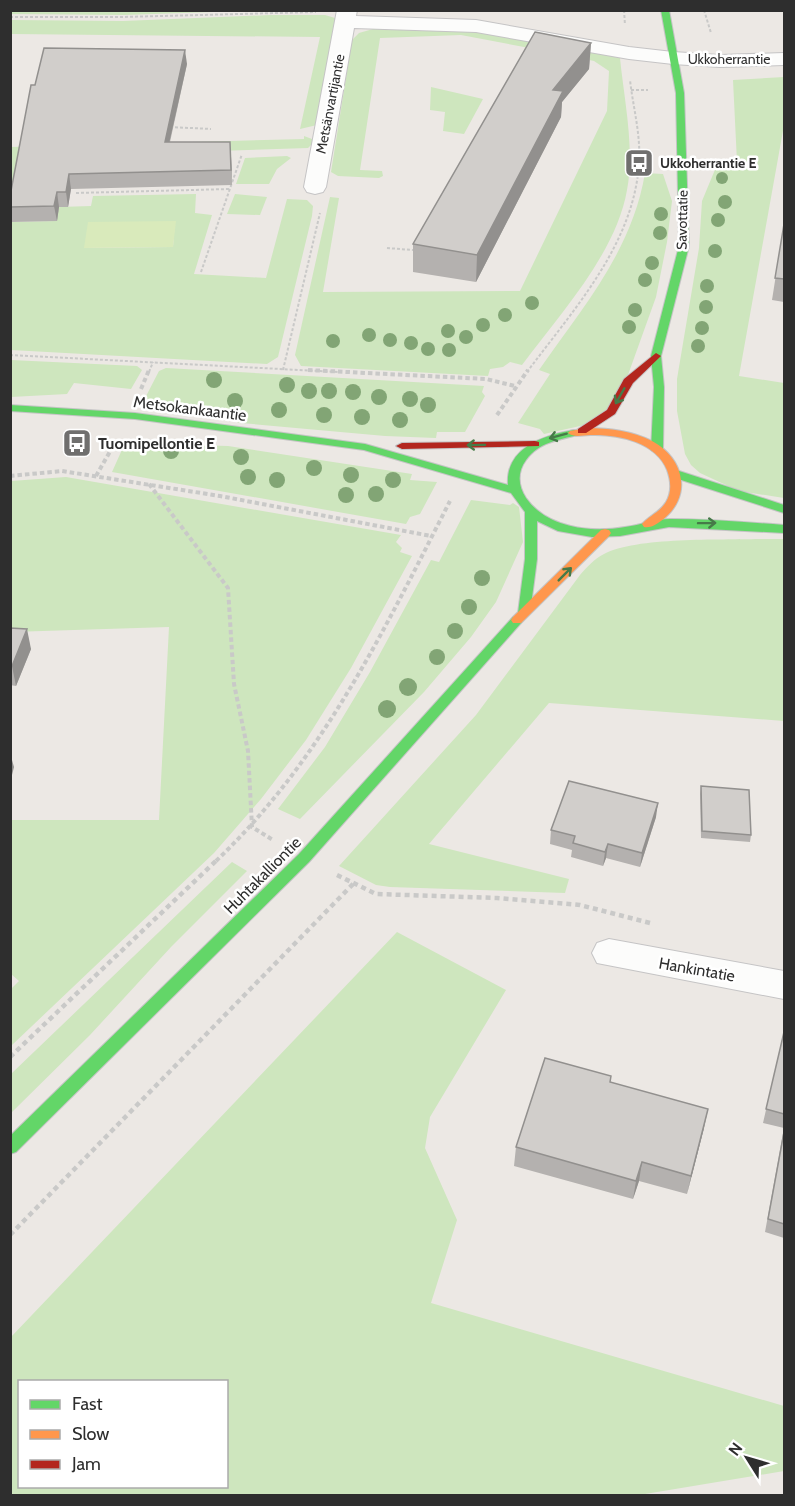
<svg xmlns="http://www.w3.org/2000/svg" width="795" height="1506" font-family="Cabin,sans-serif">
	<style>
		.green { fill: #cee6be; fill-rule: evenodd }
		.pitch { fill: #d9eabb }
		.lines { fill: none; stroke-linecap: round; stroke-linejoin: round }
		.street-casing { stroke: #c5c4c5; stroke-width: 2 }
		.fast-casing { stroke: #c5c4c5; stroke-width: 2 }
		.slow-casing { stroke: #c5c4c5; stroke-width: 2 }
		.jam-casing { stroke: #c5c4c5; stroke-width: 2 }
		.path-far2 { stroke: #c9c9c8; stroke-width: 2; stroke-dasharray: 3 2; stroke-linecap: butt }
		.path-far1 { stroke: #c9c9c8; stroke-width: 4; stroke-dasharray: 4.5 3; stroke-linecap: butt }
		.path { stroke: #c9c9c8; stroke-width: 4.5; stroke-dasharray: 5 4; stroke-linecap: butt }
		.street { fill: #fcfcfb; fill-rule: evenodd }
		.fast { fill: #63d668; fill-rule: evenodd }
		.slow { fill: #ff974d; fill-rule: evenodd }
		.jam { fill: #b3261e; fill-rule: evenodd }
		.tree { fill: #82a575 }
		.wall { fill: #b4b1af }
		.shaded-wall { fill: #92908e }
		.building { fill: #d1cecb; stroke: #92908e; stroke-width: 1.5 }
		.oneway { stroke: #467a48 }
		.labels { text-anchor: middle; stroke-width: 5; stroke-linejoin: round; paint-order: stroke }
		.far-street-label { font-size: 14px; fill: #2e2e2e; stroke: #fff }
		.far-poi-label { font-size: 14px; font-weight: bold; fill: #2e2e2e; stroke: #fff; text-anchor: start }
		.street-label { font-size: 16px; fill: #2e2e2e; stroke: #fff }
		.poi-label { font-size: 16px; font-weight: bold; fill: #2e2e2e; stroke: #fff; text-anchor: start }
	</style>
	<rect width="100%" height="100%" fill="#ece8e4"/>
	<g class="green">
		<polygon points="11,10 243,10 243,11 124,15 11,14"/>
		<polygon points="270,15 325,15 335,18 317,125 300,129 320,37 11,34 11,20 123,21"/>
		<polygon points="373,29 473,31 568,47 561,54 461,35 380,38 360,170 382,171 383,176 379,178 338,176 331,172 352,40 359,33"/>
		<path d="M 571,48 L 620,58 C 624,99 635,149 627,190 C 616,254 559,315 522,365 L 510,362 L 503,367 L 490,369 L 488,376 L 301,366 L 295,355 L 330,197 L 339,198 L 323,292 L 520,291 L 607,111 L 609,71 L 594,61 L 565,55 Z"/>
		<polygon points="784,77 784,125 739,376 784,383 784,498 739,491 700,473 691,465 685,454 677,411 677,379 699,248 702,201 719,160 737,162 733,80"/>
		<polygon points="431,87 483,99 464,134 443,131 445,112 430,110"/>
		<path d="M 304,136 L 312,139 L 313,143 L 308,148 L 92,155 L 11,222 L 56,221 L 59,207 L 91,206 L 93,196 L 196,194 L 195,213 L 212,215 L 194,274 L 266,278 L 287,199 L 307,200 L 313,206 L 312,216 L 278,357 L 267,364 L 11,350 L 10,147 L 304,139 ZM 175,221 L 173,247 L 84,248 Z"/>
		<polygon points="287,156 291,158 277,169 269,184 236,184 245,158"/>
		<path d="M 645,173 L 663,174 L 672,201 L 667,242 L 656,297 L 624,386 L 598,422 L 544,434 L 540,429 L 518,423 L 550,374 L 539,370 C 583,307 632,251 645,173 Z"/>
		<polygon points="235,194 267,197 260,215 227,214"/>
		<polygon points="11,360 137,366 142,370 131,389 74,383 67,394 11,397"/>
		<polygon points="166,368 484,386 482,392 485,396 465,432 437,432 436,438 385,436 241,423 143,402 159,371"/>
		<polygon points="125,443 228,446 412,474 410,480 437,482 420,514 410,517 406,524 112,472"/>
		<polygon points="66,477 401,535 396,542 402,548 400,552 412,556 351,668 306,740 261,799 214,853 11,1046 11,989 19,981 11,974 11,820 159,820 169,627 11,632 11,481"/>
		<polygon points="471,500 510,505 513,503 519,507 523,542 496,602 471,637 424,692 300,819 278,809 325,747 370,672 431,560 439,562"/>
		<path d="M 759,539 L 784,539 L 784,721 L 549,703 L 429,844 L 569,879 L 565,893 L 390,887 L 376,885 L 339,866 L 476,715 L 580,575 C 587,567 594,559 604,554 C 635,537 722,540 759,539 Z"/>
		<polygon points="232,862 247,871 171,947 90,1035 11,1113 11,1074"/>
		<path d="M 397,932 L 506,990 L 430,1117 L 425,1148 L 457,1220 L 431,1303 L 784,1406 L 784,1471 L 633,1496 L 11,1495 L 11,1337 ZM 20,1382 L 226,1382 L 226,1486 L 20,1486 Z"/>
	</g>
	<polygon class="pitch" points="176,221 173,247 84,248 88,222"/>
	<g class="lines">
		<g class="street-casing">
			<g id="street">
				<polygon points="337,10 357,10 356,16 476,20 629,47 673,52 720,55 784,53 784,65 720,67 673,64 629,59 476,32 354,28 326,187 323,192 315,194 307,192 304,187"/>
				<polygon points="609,939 784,971 784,999 597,963 592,953 597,943"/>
			</g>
		</g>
		<g class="fast-casing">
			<g id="fast">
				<polygon points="661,10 669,10 684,93 689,246 661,356 664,387 663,450 657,453 651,450 654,387 651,356 679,246 676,93"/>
				<path d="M 10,405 L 135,413 L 365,444 L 508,485 C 505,447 545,435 574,430 L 578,431 L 578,435 C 558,440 539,442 526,460 C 517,472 518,486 526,498 C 547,528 591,533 625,527 C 641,525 655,519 670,519 C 708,519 746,522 784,525 L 784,533 L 669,527 L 620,536 L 592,537 L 558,531 L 537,521 L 537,559 L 530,613 L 524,617 L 518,613 L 525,559 L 525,512 L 511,493 L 364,450 L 135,419 L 10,411 Z"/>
				<polygon points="676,470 784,505 784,513 672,477 670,474 672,471"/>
				<polygon points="517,616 523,620 521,623 309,862 16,1152 10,1154 10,1136 299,854 513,617"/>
			</g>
		</g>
		<g class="slow-casing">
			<g id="slow">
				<path d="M 587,428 C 609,428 632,431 652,441 C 685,459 693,497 661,521 C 655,525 651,528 644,527 L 642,524 C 649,516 660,512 666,502 C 672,492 671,481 667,470 C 656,442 618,434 590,435 C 582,435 575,438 568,433 L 570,431 Z"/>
				<polygon points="605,529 609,530 611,533 609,536 521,623 513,623 511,620 513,617 601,530"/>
			</g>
		</g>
		<g class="jam-casing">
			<g id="jam">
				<polygon points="656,353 661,356 633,383 615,414 586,433 578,433 578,429 607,410 624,379"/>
				<polygon points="535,441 539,442 539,446 402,449 396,446 402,443"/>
			</g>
		</g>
		<g class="path-far2">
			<polyline points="624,10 625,25"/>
			<polyline points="704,10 711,33"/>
			<polyline points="10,17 123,17 316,12"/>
			<polyline points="631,90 648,90"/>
			<polyline points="170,127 211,129"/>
			<polyline points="76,193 230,189"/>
			<polyline points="387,248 413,250"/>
			<polyline points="201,272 242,154"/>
			<polyline points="10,355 338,372"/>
			<polyline points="283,370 320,213"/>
			<polyline points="149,372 153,362"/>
			<path d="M 527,372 C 574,309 634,244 639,163 C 641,135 633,107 630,80"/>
		</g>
		<g class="path-far1">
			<polyline points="308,370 486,379 515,386"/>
			<polyline points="141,389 149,370"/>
			<polyline points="497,415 528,370"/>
			<polyline points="10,476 62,471 220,496 431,536"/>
			<polyline points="96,476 112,448"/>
			<polyline points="149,484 228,588 234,684 248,751 252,827 273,840"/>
			<path d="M 216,861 C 323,759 384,630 450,501"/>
		</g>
		<g class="path">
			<polyline points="337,875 376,894 497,898 580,905 650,923"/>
			<polyline points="10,1057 218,859"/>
			<polyline points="10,1235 354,883"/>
		</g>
		<use href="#street" class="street"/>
		<use href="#fast" class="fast"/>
		<use href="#slow" class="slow"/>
		<use href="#jam" class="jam"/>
	</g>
	<g class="tree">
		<circle cx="722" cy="178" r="6"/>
		<circle cx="725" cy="202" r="7"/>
		<circle cx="661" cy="214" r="7"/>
		<circle cx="718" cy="220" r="7"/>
		<circle cx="660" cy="233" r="7"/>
		<circle cx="715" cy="251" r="7"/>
		<circle cx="652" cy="263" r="7"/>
		<circle cx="645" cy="280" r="7"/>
		<circle cx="707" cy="286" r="7"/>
		<circle cx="532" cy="303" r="7"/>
		<circle cx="706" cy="307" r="7"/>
		<circle cx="635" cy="310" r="7"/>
		<circle cx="505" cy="315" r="7"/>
		<circle cx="483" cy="325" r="7"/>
		<circle cx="629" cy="327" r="7"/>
		<circle cx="702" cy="328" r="7"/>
		<circle cx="448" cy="331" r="7"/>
		<circle cx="369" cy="335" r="7"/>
		<circle cx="466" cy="337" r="7"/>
		<circle cx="390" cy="340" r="7"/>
		<circle cx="333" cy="341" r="7"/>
		<circle cx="411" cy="343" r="7"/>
		<circle cx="698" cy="346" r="7"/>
		<circle cx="428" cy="349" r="7"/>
		<circle cx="449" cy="350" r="7"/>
		<circle cx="214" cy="380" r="8"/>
		<circle cx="287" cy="385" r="8"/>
		<circle cx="309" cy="391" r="8"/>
		<circle cx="329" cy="391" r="8"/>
		<circle cx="353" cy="392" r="8"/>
		<circle cx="379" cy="397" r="8"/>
		<circle cx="410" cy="399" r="8"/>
		<circle cx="235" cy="401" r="8"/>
		<circle cx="428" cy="405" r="8"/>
		<circle cx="279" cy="410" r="8"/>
		<circle cx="324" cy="415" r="8"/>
		<circle cx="362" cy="417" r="8"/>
		<circle cx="400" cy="420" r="8"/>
		<circle cx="171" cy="451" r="8"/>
		<circle cx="241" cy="457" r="8"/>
		<circle cx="314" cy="468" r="8"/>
		<circle cx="351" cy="475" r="8"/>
		<circle cx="248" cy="477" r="8"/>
		<circle cx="277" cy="480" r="8"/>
		<circle cx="393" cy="480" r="8"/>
		<circle cx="376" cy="494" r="8"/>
		<circle cx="346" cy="495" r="8"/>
		<circle cx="482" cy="578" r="8"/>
		<circle cx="469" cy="607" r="8"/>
		<circle cx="455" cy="631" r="8"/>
		<circle cx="437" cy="657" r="8"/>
		<circle cx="408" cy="687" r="9"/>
		<circle cx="387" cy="709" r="9"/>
	</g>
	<g class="wall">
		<polygon points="591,43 589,69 562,102 561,117 476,282 413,272 413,244"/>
		<polygon points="187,64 170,142 231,157 232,185 71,189 68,207 59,207 57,221 11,222 10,196"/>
		<polygon points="784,224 784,302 772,300"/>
		<polygon points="10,628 31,649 16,686 10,685"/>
		<polygon points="701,786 751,835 750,842 701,838 700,794"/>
		<polygon points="656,817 640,867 606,858 603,866 571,857 572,850 550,844 551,830"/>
		<polygon points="784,1031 784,1238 765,1232 784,1128 763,1123"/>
		<polygon points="610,1082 704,1128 687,1194 639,1181 633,1199 514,1166 516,1147"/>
	</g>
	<g class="shaded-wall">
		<polygon points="591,43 589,69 562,102 561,117 476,282 477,255 553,90"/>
		<polygon points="185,50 187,64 166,157 165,142"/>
		<polygon points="230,142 231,157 232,185 231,170"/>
		<polygon points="69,174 71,189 68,207 66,192"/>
		<polygon points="57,192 59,207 57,221 54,206"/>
		<polygon points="27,629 31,649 16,686 12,666"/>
		<polygon points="12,760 14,767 10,783 10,768"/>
		<polygon points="658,803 656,817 640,867 642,853"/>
		<polygon points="608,844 606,858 603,866 605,852"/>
		<polygon points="708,1109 704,1128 687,1194 691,1176"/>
		<polygon points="642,1162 639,1181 633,1199 636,1181"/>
	</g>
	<g class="building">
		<polygon points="535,32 591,43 553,90 563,91 477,255 413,244"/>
		<polygon points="44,48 185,50 165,142 230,142 231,170 69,174 66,192 57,192 54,206 10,207 10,196 31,85 35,85"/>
		<polygon points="784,224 784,279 775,278"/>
		<polygon points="10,628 27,629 12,666 10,666"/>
		<polygon points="569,781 658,803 642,853 608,844 605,852 573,843 575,836 551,830"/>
		<polygon points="701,786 749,790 751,835 702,831"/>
		<polygon points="784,1032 784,1114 766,1109"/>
		<polygon points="545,1058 611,1076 610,1082 708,1109 691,1176 642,1162 636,1181 516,1147"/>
		<polygon points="784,1132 784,1224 768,1219"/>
	</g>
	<defs><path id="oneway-shaft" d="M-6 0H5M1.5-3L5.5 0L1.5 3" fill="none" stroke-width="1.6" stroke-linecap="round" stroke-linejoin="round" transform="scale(1.5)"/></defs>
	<g class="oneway">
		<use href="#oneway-shaft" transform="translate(620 396) rotate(120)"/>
		<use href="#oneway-shaft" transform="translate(558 436) rotate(165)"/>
		<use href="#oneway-shaft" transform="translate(476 445) rotate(179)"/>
		<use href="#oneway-shaft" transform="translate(707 523) rotate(-1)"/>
		<use href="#oneway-shaft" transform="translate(565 574) rotate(-45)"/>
	</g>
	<defs>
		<g id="bus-square" transform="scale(1.5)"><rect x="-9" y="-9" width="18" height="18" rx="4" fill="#706f6e" stroke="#fff"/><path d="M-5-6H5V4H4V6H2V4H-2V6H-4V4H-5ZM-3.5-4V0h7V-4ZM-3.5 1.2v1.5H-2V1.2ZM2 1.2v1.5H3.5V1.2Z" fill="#fff"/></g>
	</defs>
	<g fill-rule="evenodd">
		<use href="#bus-square" x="639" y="163"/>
		<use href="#bus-square" x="77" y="443"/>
	</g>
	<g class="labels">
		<g class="far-street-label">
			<text x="729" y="64">Ukkoherrantie</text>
			<text transform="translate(330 104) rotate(-79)" y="5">Metsänvartijantie</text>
			<text transform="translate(682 220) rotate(-89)" y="5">Savottatie</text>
		</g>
		<g class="far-poi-label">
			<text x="660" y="168">Ukkoherrantie E</text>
		</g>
		<g class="street-label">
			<text transform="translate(190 408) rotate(7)" y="6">Metsokankaantie</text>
			<text transform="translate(262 875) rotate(-45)" y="6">Huhtakalliontie</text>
			<text transform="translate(697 969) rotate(10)" y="6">Hankintatie</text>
		</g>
		<g class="poi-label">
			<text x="98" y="449">Tuomipellontie E</text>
		</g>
	</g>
	<rect width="795" height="1506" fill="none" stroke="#2e2e2e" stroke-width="24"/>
	<rect x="18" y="1380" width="210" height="108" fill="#ffffff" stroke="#ababab" stroke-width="1.5"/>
	<rect x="30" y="1400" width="30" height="9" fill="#63d668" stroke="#ababab" stroke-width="1.5"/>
	<text x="72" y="1410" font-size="18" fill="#2e2e2e">Fast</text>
	<rect x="30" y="1430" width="30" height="9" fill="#ff974d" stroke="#ababab" stroke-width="1.5"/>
	<text x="72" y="1440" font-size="18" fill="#2e2e2e">Slow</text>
	<rect x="30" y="1460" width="30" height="9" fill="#b3261e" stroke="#ababab" stroke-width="1.5"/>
	<text x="72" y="1470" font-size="18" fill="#2e2e2e">Jam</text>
	<g transform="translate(747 1458) rotate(307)" stroke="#ffffff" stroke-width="4.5" paint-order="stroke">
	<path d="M0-4.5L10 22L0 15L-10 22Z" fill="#2e2e2e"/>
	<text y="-9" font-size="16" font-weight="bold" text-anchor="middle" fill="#2e2e2e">N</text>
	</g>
</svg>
